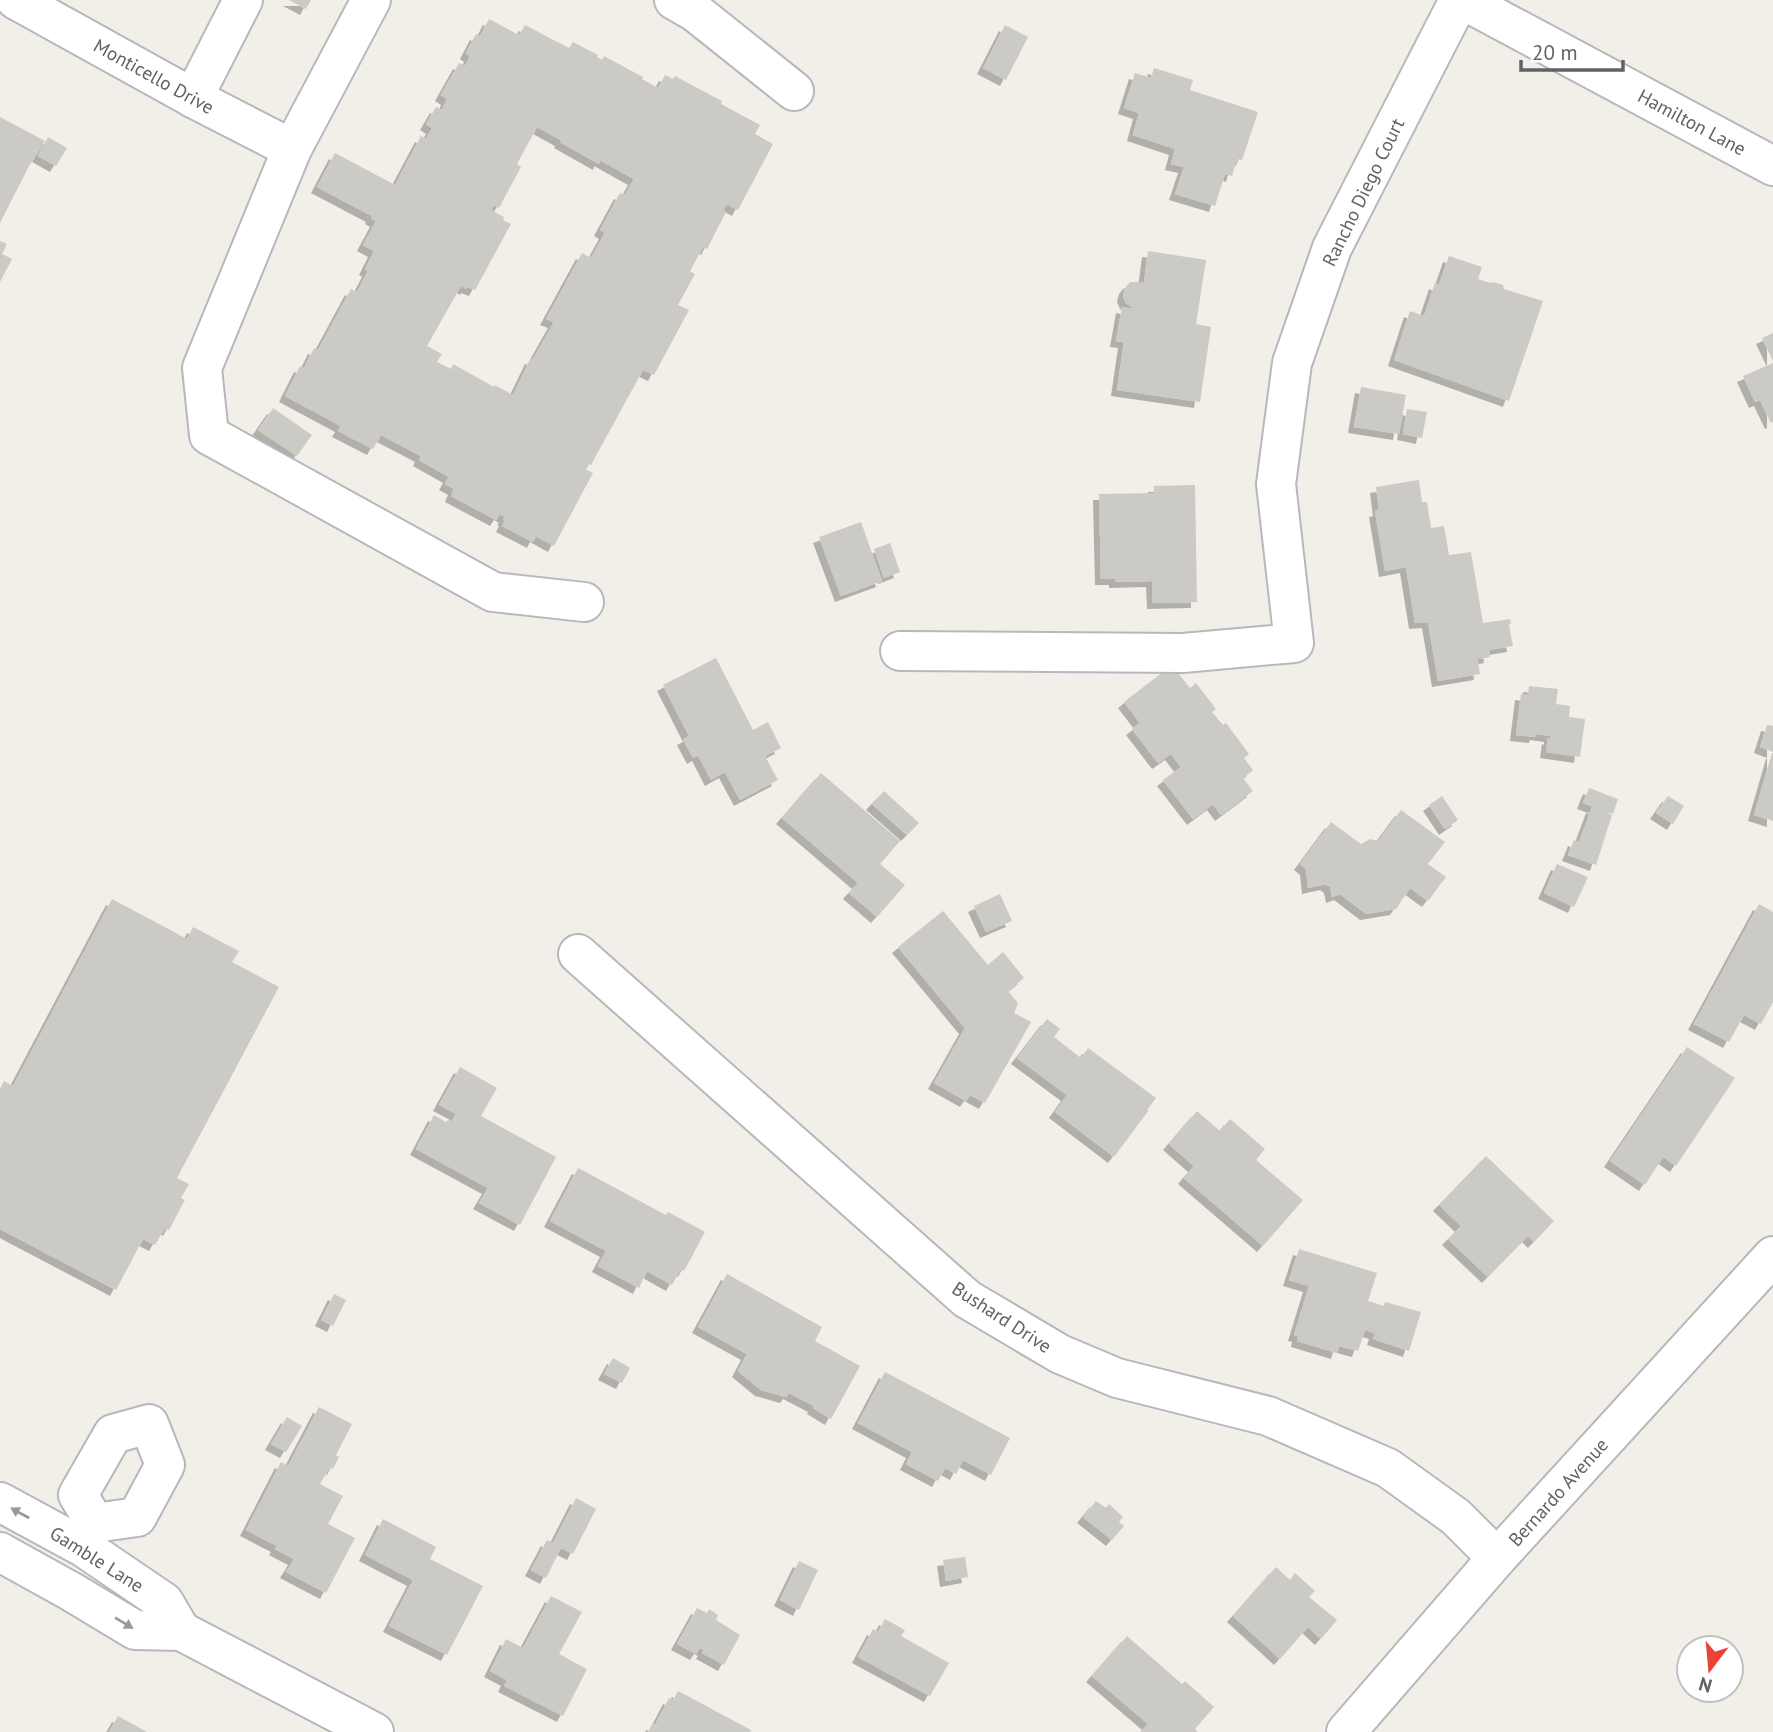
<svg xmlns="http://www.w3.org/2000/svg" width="1773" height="1732" font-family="'PT Sans',sans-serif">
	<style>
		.building { fill: #cccac5; fill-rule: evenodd; filter: url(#shadow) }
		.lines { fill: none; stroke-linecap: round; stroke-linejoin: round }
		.minor-casing { stroke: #b5b8bc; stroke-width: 42 }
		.minor { stroke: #fff; stroke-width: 38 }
		.oneway { fill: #979a9d }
		.labels { text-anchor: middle; stroke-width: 5; stroke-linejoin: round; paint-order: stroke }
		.street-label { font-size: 19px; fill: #5f6368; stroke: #fff }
	</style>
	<defs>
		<filter id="shadow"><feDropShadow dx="-6" dy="6" stdDeviation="0" flood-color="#0004"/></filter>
	</defs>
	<rect width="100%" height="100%" fill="#f1efe8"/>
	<g class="building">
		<polygon points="289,0 311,0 306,9"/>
		<path d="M 489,19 L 519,35 L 525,25 L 569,48 L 573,42 L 598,55 L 597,57 L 602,60 L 604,56 L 643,77 L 642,79 L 658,88 L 665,75 L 673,79 L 675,76 L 722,101 L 721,104 L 760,125 L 755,134 L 773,144 L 738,210 L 727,204 L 723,210 L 726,212 L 707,249 L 703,247 L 690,271 L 695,274 L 678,305 L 689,310 L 654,375 L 643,370 L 591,465 L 588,464 L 585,469 L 593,473 L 554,546 L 536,536 L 533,542 L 502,526 L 505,520 L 503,519 L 505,517 L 500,514 L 496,520 L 451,496 L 454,489 L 445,484 L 449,477 L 419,460 L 421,456 L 381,435 L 373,449 L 338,431 L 341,426 L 285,396 L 300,366 L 304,368 L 314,348 L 318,350 L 351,289 L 357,292 L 368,271 L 365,269 L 374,251 L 363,245 L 376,221 L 371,218 L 372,216 L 317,187 L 335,153 L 395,185 L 421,136 L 426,139 L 432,128 L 426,124 L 436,107 L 442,110 L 447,99 L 441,95 L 459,63 L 465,66 L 470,56 L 466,53 L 476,34 L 480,36 ZM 537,127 L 561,140 L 560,142 L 599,164 L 600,160 L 634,179 L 625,195 L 620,193 L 600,230 L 605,233 L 591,258 L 582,253 L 546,319 L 554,322 L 533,359 L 531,358 L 513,395 L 495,385 L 494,387 L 453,364 L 451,369 L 437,362 L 442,354 L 427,346 L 461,286 L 466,289 L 467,287 L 475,290 L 511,224 L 503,220 L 504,217 L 491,210 L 494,205 L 499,208 L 521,167 L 517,164 Z"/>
		<polygon points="1005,25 1028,37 1006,80 983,68"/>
		<polygon points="1154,68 1193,80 1190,90 1258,112 1242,160 1237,159 1232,176 1225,174 1215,206 1175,194 1184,167 1171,164 1175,149 1133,135 1139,113 1124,108 1135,73 1151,78"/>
		<polygon points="0,117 45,141 29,166 0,223"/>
		<polygon points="48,137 67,148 56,166 38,156"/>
		<polygon points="0,241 7,244 2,254 12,259 0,282"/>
		<polygon points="1148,251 1206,260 1196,324 1211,327 1200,402 1117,390 1124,342 1116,341 1122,307 1132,309 1132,307 1126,303 1123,296 1125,288 1130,282 1144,282"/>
		<polygon points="1449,256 1482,267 1478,279 1490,283 1493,282 1503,285 1504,289 1543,301 1509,401 1394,360 1410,311 1424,316 1435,283 1439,285"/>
		<polygon points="1773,333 1773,361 1762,338"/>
		<polygon points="1773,363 1773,422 1771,423 1760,400 1755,402 1743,376"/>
		<polygon points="1361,387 1406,395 1399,434 1354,427"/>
		<polygon points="273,408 312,435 297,456 258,430"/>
		<polygon points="1407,409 1427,412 1422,438 1403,434"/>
		<polygon points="1419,480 1422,502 1427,502 1431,528 1444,526 1449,555 1471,552 1483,623 1510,619 1511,624 1509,625 1513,646 1489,650 1490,657 1480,659 1477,655 1480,674 1438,681 1428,622 1415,623 1406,567 1385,571 1375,511 1379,510 1376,487"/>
		<polygon points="1195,485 1197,602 1153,603 1152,581 1115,582 1115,579 1101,579 1099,494 1154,493 1154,486"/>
		<polygon points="861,522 882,581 841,596 819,537"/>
		<polygon points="890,543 900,572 884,578 874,549"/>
		<polygon points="716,658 753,730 768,722 781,748 765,756 778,780 740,800 725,772 711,780 698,755 693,758 683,739 689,736 663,685"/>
		<polygon points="1172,665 1190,688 1196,683 1216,709 1212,712 1223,725 1226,723 1249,754 1244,758 1253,770 1243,778 1253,791 1221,815 1213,804 1193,819 1163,780 1181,767 1171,754 1158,763 1132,729 1140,723 1124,702"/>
		<polygon points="1529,686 1558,689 1556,704 1570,706 1569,717 1585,719 1580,757 1546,752 1548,738 1550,739 1550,736 1536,734 1535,737 1516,735 1521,694 1528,695"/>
		<polygon points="1767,725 1773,726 1773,752 1760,747"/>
		<polygon points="1772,753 1773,753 1773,821 1754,815"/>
		<polygon points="821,773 900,841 880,864 905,885 877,917 849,893 858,883 782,818"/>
		<polygon points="1589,788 1618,799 1613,814 1583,803"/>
		<polygon points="884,791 919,823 907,835 872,804"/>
		<polygon points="1442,796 1458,820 1445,829 1429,805"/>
		<polygon points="1668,796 1684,806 1673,824 1656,813"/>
		<polygon points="1592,807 1612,815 1596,865 1568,855 1574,840 1579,842"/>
		<polygon points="1401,810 1445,842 1428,864 1446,877 1428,901 1410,888 1396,909 1366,914 1340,894 1332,897 1330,887 1326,884 1308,888 1306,869 1300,864 1331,822 1361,844 1370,839 1378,841"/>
		<polygon points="1557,864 1588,877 1574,907 1544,893"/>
		<polygon points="1000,894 1012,921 986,932 974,906"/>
		<polygon points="112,899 187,939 193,927 239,951 232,962 279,987 177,1178 189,1184 181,1198 185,1200 169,1230 165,1228 155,1245 143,1239 116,1290 0,1229 0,1089 4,1081 13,1086"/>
		<polygon points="1759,904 1773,912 1773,1002 1761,1024 1744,1015 1729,1042 1694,1024"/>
		<polygon points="943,911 988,965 1003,952 1024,978 1008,991 1018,1003 1014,1013 1031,1022 985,1103 970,1095 966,1101 934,1083 965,1028 898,947"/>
		<polygon points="1047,1019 1060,1029 1054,1037 1081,1058 1088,1048 1156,1098 1147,1110 1149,1110 1114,1157 1055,1112 1067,1095 1017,1058"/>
		<polygon points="1687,1047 1735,1078 1676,1166 1663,1157 1645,1185 1610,1161"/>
		<polygon points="460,1067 497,1088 481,1116 556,1157 520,1225 479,1203 488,1188 416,1149 434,1115 446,1122 448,1120 451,1122 456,1114 439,1105"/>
		<polygon points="1197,1111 1220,1131 1230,1119 1265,1149 1256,1160 1303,1200 1263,1246 1184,1178 1194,1166 1169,1144"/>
		<polygon points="1486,1156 1554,1221 1534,1242 1528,1236 1488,1277 1448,1239 1461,1226 1439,1205"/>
		<polygon points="578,1168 666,1215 668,1212 705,1232 684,1271 681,1269 672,1285 647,1271 639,1288 598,1266 606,1251 550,1221"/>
		<polygon points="1299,1249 1377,1273 1368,1301 1384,1306 1385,1302 1421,1312 1409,1351 1373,1339 1375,1333 1365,1330 1358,1351 1339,1346 1337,1353 1297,1341 1298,1336 1294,1335 1309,1286 1289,1280"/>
		<polygon points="727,1274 822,1327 815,1341 860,1366 831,1419 813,1408 814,1406 789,1393 786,1397 761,1390 738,1371 747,1354 698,1327"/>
		<polygon points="334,1294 346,1300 333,1326 321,1320"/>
		<polygon points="613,1358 630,1368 622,1383 604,1374"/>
		<polygon points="885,1372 1010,1438 991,1475 963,1460 956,1474 945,1468 938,1481 906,1464 912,1452 858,1423"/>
		<polygon points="319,1407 352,1424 336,1455 339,1457 333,1469 330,1467 320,1484 343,1496 328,1524 355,1538 326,1593 286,1572 294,1559 275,1549 277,1546 246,1530 281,1462 288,1466"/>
		<polygon points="287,1417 302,1426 286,1452 271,1444"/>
		<polygon points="576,1498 596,1509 573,1554 561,1548 546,1578 531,1570 547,1540 553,1543"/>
		<polygon points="1096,1501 1106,1508 1109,1504 1123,1517 1119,1522 1124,1526 1112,1540 1083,1517"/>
		<polygon points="383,1519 436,1547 430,1559 483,1586 447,1655 389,1626 413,1580 365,1555"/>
		<polygon points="965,1557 968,1577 946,1581 943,1560"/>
		<polygon points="799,1561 818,1570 799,1610 780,1600"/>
		<polygon points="1276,1567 1290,1580 1295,1573 1315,1591 1309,1597 1337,1620 1321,1639 1308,1627 1280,1659 1233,1616"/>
		<polygon points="551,1596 582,1612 559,1654 587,1669 563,1716 504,1686 507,1680 490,1671 506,1639 523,1648"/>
		<polygon points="697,1608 707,1613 709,1609 718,1615 716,1620 740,1635 724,1665 702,1653 704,1650 700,1648 696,1654 677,1644"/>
		<polygon points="885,1619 905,1630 901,1636 949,1663 930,1696 858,1657 873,1629 878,1632"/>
		<polygon points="1127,1636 1182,1684 1185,1681 1214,1707 1195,1729 1198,1732 1140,1732 1148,1724 1092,1676"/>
		<polygon points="678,1691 751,1730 750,1732 648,1732 652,1724 655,1725 669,1698 673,1700"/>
		<polygon points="118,1716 147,1732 109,1732"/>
	</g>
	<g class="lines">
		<g class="minor-casing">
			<g id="minor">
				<polyline points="16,0 193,98 292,149"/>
				<polyline points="371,0 292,149 202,368 209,435 493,592 584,602"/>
				<polyline points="674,0 695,12 794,91"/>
				<polyline points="1463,0 1773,166"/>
				<polyline points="193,98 243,0"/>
				<polyline points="900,651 1183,653 1294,643 1276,484 1292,363 1332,248 1459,0"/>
				<polyline points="578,954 967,1299 1060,1354 1117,1378 1268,1416 1388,1468 1456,1517 1497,1558"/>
				<polygon points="149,1424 165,1465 137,1517 95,1523 78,1495 113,1434"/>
				<polyline points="0,1502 83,1547 164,1602 181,1631"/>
				<polyline points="0,1552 72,1592 135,1630 181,1631 374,1732"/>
				<polyline points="1346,1732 1497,1558 1773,1256"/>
			</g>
		</g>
		<use href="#minor" class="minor"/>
	</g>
	<defs><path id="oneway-solid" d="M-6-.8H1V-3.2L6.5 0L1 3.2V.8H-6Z" transform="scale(1.75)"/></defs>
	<g class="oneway">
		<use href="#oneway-solid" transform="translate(20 1513) rotate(-151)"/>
		<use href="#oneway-solid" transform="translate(124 1623) rotate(31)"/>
	</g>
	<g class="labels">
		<g class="street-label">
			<text transform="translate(154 76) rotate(29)" y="7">Monticello Drive</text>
			<text transform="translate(1692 122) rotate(28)" y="7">Hamilton Lane</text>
			<text transform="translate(1363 192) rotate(-64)" y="7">Rancho Diego Court</text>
			<text transform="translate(1002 1317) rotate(33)" y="7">Bushard Drive</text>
			<text transform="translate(1558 1492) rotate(-48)" y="7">Bernardo Avenue</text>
			<text transform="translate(97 1559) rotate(32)" y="7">Gamble Lane</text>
		</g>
	</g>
	<g transform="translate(1710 1669) rotate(196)"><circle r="33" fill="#ffffff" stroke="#bfc1c3" stroke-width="2"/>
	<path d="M0-5L12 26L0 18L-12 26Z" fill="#ea4335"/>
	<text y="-10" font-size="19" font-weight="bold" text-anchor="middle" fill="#5f6368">N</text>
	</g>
	<path d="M1521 60v10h102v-10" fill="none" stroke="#5f6368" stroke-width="3.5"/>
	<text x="1532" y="60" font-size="21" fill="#5f6368" stroke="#ffffff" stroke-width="5" paint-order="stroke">20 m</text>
</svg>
